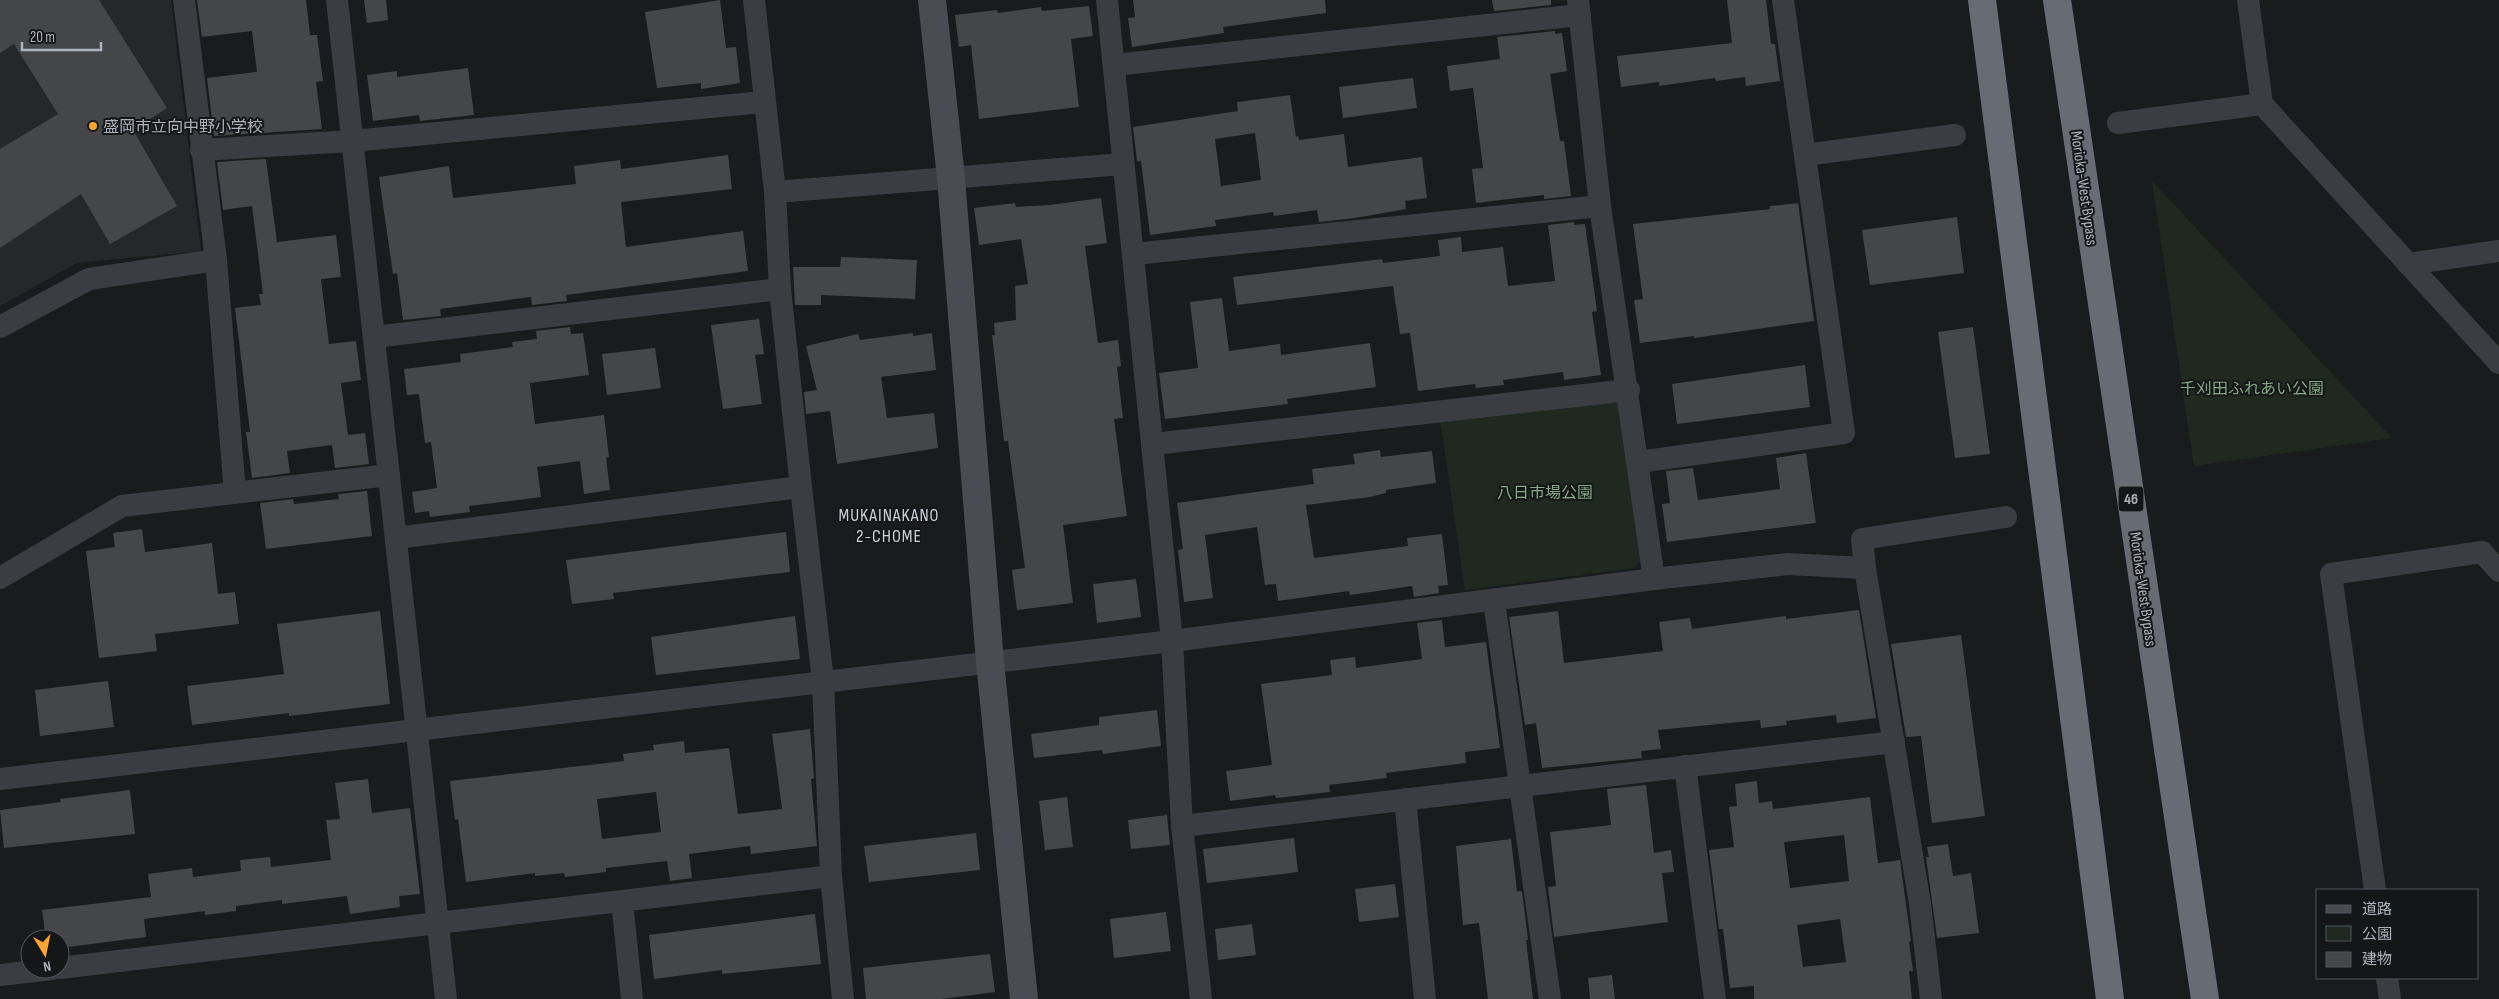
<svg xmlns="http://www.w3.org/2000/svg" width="2499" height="999" font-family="'Sofia Sans Condensed','Noto Sans JP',sans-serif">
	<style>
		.built { fill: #26272a }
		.green { fill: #202920 }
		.building { fill: #44464a; fill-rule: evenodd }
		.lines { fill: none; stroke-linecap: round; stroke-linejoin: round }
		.street { stroke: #3b3d42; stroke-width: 22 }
		.secondary { stroke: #494c53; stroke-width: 28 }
		.highway { stroke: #676b74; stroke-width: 28 }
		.poi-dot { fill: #ffa530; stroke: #151618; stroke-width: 2 }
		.labels { text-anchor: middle; stroke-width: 4; stroke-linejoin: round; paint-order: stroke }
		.shield { fill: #151618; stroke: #7f848c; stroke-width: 1 }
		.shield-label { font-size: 15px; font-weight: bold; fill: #acb3bd }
		.poi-label { font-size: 16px; fill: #acb3bd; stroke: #151618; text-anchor: start }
		.street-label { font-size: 16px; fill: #acb3bd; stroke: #151618 }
		.park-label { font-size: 16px; fill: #83aa82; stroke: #151618 }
		.neighbourhood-label { font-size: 18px; letter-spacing: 1px; fill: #cdd2d9; stroke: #151618 }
	</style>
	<rect width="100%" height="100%" fill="#1a1b1d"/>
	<polygon class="built" points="0,0 171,0 201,251 77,263 0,306"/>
	<g class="green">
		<polygon points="2152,181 2392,438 2194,466"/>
		<polygon points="1611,397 1620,403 1644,557 1634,568 1465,590 1440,419"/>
	</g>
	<g class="building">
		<polygon points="0,0 99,0 167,108 133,130 177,206 110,244 81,194 0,248 0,149 58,114 14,44 0,53"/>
		<polygon points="197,0 306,0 310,35 317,35 323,81 316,82 322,129 214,136 207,78 257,72 252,31 202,37"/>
		<polygon points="364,0 386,0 388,20 367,23"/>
		<polygon points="720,0 726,48 736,47 740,83 701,89 701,83 657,88 645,12"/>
		<polygon points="1133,0 1325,0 1326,13 1223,27 1224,33 1132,47 1128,18 1135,17"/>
		<polygon points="1492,0 1551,0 1551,5 1494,11"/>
		<polygon points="1727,0 1766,0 1771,44 1775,44 1780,81 1746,86 1745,77 1716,81 1715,78 1659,86 1659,82 1621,87 1617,56 1732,43"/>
		<polygon points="1089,6 1093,36 1071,39 1079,107 979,119 971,45 959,47 955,15 997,10 998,13 1041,7 1042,11"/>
		<polygon points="1555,31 1555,34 1562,33 1567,71 1550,74 1560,141 1564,141 1571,196 1544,199 1544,195 1476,203 1472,169 1483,168 1473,88 1450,91 1447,66 1500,59 1497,37"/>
		<polygon points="468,68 474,115 420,121 419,115 373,121 367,75 397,71 397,77"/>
		<polygon points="1413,78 1417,108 1343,118 1339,87"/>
		<path d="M 1290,95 L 1296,137 L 1298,136 L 1299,140 L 1344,134 L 1348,167 L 1422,157 L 1427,198 L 1405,201 L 1406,209 L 1355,218 L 1319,222 L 1317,210 L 1274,216 L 1273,212 L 1215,220 L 1216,226 L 1150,235 L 1141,161 L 1137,161 L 1133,127 L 1238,111 L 1237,102 ZM 1255,133 L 1261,180 L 1221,186 L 1215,139 Z"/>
		<polygon points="728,155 732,189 621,202 626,247 743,231 748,271 566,295 567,301 532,305 531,297 440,309 441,316 403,320 397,273 393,274 379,177 449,166 453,198 576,184 574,166 620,160 621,169"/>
		<polygon points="266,159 277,242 336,235 341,277 321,279 329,344 356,341 361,380 341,383 348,435 365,433 369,464 335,468 332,445 287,451 290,473 252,478 246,432 250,432 235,308 261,305 259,294 263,294 252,206 223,210 217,162"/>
		<polygon points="1101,198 1107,243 1085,246 1098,343 1118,340 1121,366 1117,367 1123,418 1114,419 1127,516 1063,525 1073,603 1017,610 1012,570 1025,568 1008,441 1004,441 992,335 995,335 994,323 1016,320 1015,286 1028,284 1021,239 979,245 974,208 1015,203 1016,207 1050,205"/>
		<polygon points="1798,203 1814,321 1694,338 1694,336 1640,343 1634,300 1643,299 1633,224 1770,209 1770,206"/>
		<polygon points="1957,217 1964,273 1870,285 1862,230"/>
		<polygon points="1574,222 1574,225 1585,224 1597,311 1592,312 1601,375 1564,380 1563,372 1503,380 1504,385 1476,388 1475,384 1418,391 1410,333 1400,334 1393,286 1237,305 1233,277 1382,259 1383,263 1440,256 1438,240 1461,237 1462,252 1503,247 1508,286 1555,281 1548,225"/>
		<polygon points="841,257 917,260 915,299 821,295 821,305 795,305 793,267 840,267"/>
		<polygon points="1222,298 1229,351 1280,344 1281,355 1370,343 1376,387 1287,399 1288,404 1165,419 1159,373 1198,368 1190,302"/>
		<polygon points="759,319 764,354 755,355 762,404 723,409 711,325"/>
		<polygon points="570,327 571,334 583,333 589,375 530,383 535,424 604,415 609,457 606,458 610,490 584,494 580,461 537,467 541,497 469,506 470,512 430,517 429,511 415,513 412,492 437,488 431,442 425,443 419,394 407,395 404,369 461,362 460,354 513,347 512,342 537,339 536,331"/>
		<polygon points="1973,327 1990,454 1955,458 1938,332"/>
		<polygon points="913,333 913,336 932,333 936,370 881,377 887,418 934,413 938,448 837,464 830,411 806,414 804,392 817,390 806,346 858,334 860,340"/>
		<polygon points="655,348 661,388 607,395 602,354"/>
		<polygon points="1805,365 1810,407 1677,424 1672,384"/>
		<polygon points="1380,450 1381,457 1432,451 1436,483 1386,490 1386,493 1370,497 1306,505 1314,558 1408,546 1407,538 1442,534 1448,585 1438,586 1439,593 1414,597 1412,586 1350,595 1349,591 1278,601 1276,584 1265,585 1257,527 1205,535 1213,598 1184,602 1178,550 1183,549 1177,503 1314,484 1312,469 1355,464 1353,454"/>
		<polygon points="1806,453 1816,523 1667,542 1662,504 1670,503 1666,471 1693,468 1698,500 1780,489 1776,458"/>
		<polygon points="367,491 372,536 266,549 260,503 293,499 294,504 339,499 338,494"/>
		<polygon points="142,529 145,552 212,543 218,594 235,592 239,624 155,634 157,651 99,658 86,551 115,547 113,533"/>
		<polygon points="786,532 790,572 613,593 614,599 572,604 566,560"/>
		<polygon points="1136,579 1141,617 1097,623 1093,584"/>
		<polygon points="1859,610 1876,718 1837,723 1836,715 1786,721 1787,725 1761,728 1760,720 1658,730 1661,749 1641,751 1642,758 1542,768 1536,723 1525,725 1509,617 1558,611 1564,663 1663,651 1659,622 1690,618 1692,629 1786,616 1786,619"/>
		<polygon points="380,611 390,704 289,716 289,713 192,725 187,686 284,674 277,624"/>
		<polygon points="795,616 800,659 656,675 651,637"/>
		<polygon points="1442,620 1445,647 1486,642 1500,748 1465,752 1466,763 1386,773 1387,778 1329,785 1330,792 1276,798 1275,795 1230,801 1226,771 1272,765 1261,684 1332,675 1330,660 1355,657 1356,668 1422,659 1417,623"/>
		<polygon points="1961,635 1985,816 1932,823 1921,736 1906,737 1891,644"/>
		<polygon points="108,681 114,727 40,736 35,690"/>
		<polygon points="1157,710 1161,746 1103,754 1102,750 1034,758 1031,734 1099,725 1099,717"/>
		<path d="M 810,729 L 814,778 L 811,779 L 817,846 L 751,854 L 750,846 L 689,854 L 692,878 L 670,881 L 667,861 L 606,868 L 606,872 L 565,877 L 564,873 L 535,876 L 535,873 L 466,882 L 458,819 L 455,820 L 450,781 L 624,761 L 623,754 L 654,750 L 653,745 L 684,741 L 685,753 L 729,748 L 738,814 L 782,809 L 772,734 ZM 656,792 L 661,832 L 602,839 L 597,799 Z"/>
		<polygon points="368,779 372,813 410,808 420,894 399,896 400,907 350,914 347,896 282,904 282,900 236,906 236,911 205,915 205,911 144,919 146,937 60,948 60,939 46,939 42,910 151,897 148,874 192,868 193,877 241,871 240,860 270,857 271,867 331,860 326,820 340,819 335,783"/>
		<path d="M 1757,781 L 1759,803 L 1772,801 L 1773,809 L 1870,797 L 1878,863 L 1900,860 L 1911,941 L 1909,942 L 1913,971 L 1909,971 L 1912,999 L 1754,999 L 1754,986 L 1730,988 L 1723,929 L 1719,929 L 1709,850 L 1734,847 L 1729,807 L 1737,806 L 1735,784 ZM 1844,835 L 1849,881 L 1790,888 L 1784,842 ZM 1840,919 L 1846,962 L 1803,967 L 1797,925 Z"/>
		<polygon points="1646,785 1654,853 1671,850 1674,872 1662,873 1668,922 1554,937 1548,887 1556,886 1550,832 1611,825 1607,789"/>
		<polygon points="130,790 135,834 4,848 0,810 61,802 60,799"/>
		<polygon points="1067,797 1073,847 1045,850 1039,801"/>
		<polygon points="1167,815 1170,845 1131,849 1128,820"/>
		<polygon points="976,833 980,870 869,882 864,846"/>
		<polygon points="1294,838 1298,872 1207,883 1203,849"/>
		<polygon points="1511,839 1517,891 1522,891 1528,940 1526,940 1533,999 1488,999 1479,923 1463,925 1456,846"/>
		<polygon points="1948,844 1953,876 1971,873 1979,933 1937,938 1926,857 1929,857 1927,847"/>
		<polygon points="1395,884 1399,917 1359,922 1355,889"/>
		<polygon points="1166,912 1171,951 1114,958 1110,919"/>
		<polygon points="815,914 821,964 722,974 722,970 654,979 649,935"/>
		<polygon points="1252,924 1256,955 1218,960 1215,929"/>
		<polygon points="990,954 995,992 942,999 866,999 863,968"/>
		<polygon points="1612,975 1615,999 1590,999 1588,978"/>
	</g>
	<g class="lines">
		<g class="street">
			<polyline points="184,0 216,260 235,493"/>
			<polyline points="337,0 446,999"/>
			<polyline points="1107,0 1172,641 1182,826 1201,999"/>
			<polyline points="1578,0 1600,206 1654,579"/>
			<polyline points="2248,0 2262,104 2499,363"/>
			<polyline points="1114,65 1580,15"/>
			<polyline points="2118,123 2262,104"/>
			<polyline points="201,150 352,141 764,102"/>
			<polyline points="1805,155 1955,135"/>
			<polyline points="775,192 1123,164"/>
			<polyline points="1134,254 1600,206"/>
			<polyline points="2408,264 2499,251"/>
			<polyline points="0,327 89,279 216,260"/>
			<polyline points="374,337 780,289"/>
			<polyline points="1153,444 1629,390"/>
			<polyline points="1639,462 1844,433 1783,0"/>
			<polyline points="801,487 823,681 831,876 843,999"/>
			<polyline points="396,538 801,487 780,289 775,192 754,0"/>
			<polyline points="1865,568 1862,539 2006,517"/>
			<polyline points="0,578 122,506 389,475"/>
			<polyline points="1494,601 1550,999"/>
			<polyline points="1685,766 1715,999"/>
			<polyline points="0,779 1172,641 1654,579 1788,564 1865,568 1920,904 1931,999"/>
			<polyline points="1405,799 1425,999"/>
			<polyline points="1182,826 1894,742"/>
			<polyline points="2375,890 2331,574 2482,552 2499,571"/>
			<polyline points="622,901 632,999"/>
			<polyline points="60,968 831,876"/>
			<polyline points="0,975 52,969"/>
			<polyline points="2387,978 2390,999"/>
		</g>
		<polyline class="secondary" points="932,0 951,178 990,662 1024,999"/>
		<g class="highway">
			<polyline points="1982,0 2110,999"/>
			<polyline points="2057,0 2205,999"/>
		</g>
	</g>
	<circle class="poi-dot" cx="93" cy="126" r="5"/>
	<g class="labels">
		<rect class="shield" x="2118.5" y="486.5" width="25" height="25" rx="4"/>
		<g class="shield-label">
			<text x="2131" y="504">46</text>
		</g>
		<g class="poi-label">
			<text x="103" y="132">盛岡市立向中野小学校</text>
		</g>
		<g class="street-label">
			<text transform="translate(2085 188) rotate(82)" y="6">Morioka-West Bypass</text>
			<text transform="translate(2144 589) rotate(82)" y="6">Morioka-West Bypass</text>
		</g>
		<g class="park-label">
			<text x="2252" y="394">千刈田ふれあい公園</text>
			<text x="1545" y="498">八日市場公園</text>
		</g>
		<g class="neighbourhood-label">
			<text x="889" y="521">MUKAINAKANO<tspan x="889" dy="21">2-CHOME</tspan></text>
		</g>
	</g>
	<rect x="2316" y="889" width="162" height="90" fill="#151618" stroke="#51555a"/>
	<rect x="2326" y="905" width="25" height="8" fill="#494c53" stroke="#51555a"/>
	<text x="2362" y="914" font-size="15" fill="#acb3bd">道路</text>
	<rect x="2326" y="926" width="25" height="15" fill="#202920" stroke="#51555a"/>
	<text x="2362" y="939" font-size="15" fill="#acb3bd">公園</text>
	<rect x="2326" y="952" width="25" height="15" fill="#44464a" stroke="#51555a"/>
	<text x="2362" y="964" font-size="15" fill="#acb3bd">建物</text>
	<g transform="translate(45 954) rotate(170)"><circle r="24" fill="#151618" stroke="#51555a"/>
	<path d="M0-4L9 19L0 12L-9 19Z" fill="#ffa530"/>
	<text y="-8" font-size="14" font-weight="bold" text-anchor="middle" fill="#acb3bd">N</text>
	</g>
	<path d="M22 42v8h79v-8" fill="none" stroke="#acb3bd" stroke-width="2.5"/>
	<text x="30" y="42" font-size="15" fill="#acb3bd" stroke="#151618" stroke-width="4" paint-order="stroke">20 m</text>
</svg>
